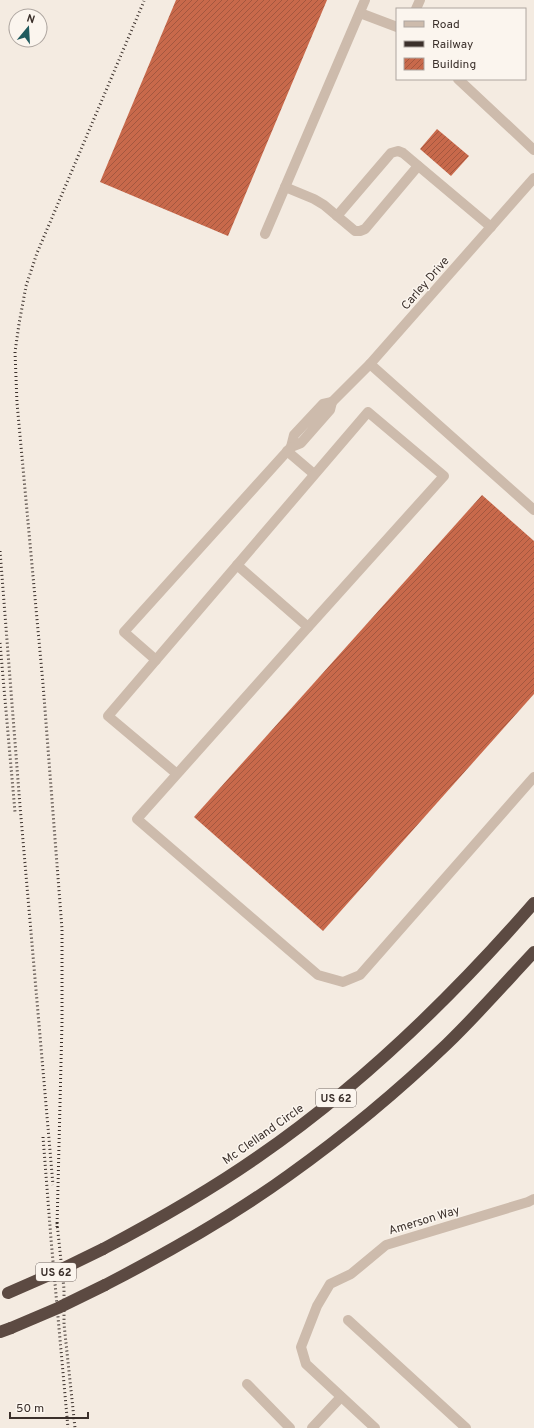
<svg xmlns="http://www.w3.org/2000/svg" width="534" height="1428" font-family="Overpass,sans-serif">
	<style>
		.building { fill: url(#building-hatch) }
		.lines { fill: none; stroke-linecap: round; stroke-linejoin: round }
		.minor { stroke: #cdbbac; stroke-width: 10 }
		.highway { stroke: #5c4a42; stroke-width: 12 }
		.rail { stroke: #3b302b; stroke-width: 3; stroke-dasharray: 1 3; stroke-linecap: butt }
		.highway-bridge { stroke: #5c4a42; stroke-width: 12 }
		.labels { text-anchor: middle; stroke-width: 3; stroke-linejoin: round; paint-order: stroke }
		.shield { fill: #fbf5ee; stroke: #756b66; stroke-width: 1 }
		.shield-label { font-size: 11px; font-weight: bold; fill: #3b302b }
		.street-label { font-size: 12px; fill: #3b302b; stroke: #fbf5ee }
	</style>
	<defs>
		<pattern id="building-hatch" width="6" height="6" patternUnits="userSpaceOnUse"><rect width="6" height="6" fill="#c8694b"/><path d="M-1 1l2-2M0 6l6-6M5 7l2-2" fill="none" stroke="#a4573f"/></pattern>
	</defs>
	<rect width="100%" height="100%" fill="#f4ebe1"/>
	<g class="building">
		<polygon points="176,0 327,0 228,236 100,182"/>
		<polygon points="437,129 469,156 451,176 420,149"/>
		<polygon points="482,495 534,541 534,694 323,931 194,817"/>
	</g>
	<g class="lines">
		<g class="minor">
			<polyline points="416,9 420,0"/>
			<polyline points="360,13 397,27"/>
			<polyline points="458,79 534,150"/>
			<polyline points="285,187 314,199 324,205 355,231 360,231 365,229 418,166"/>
			<polyline points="337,216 391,153 398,151 403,153 491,227"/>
			<polyline points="265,234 365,0"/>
			<polyline points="370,364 534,510"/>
			<polyline points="332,402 370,364 534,178"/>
			<polygon points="332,402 330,410 301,443 291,447 294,435 323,404"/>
			<polyline points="287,451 314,474"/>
			<polyline points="237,565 308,627"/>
			<polyline points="156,660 124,632 291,447"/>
			<path d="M 177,774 L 108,716 L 368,412 L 444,476 C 341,590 239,704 137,819 L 318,975 L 343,982 L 360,975 L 534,777"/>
			<polyline points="348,1320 466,1428"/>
			<polyline points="247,1384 290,1428"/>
			<polyline points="312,1428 341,1397"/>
			<polyline points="375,1428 306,1364 301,1347 317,1306 330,1284 351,1274 386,1245 528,1202 534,1199"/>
		</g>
		<g class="highway">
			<path d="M 103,1249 C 156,1221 209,1191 259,1156 C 362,1085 452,997 534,903"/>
			<path d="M 105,1285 C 169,1252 231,1217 289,1175 C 345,1135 398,1091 447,1044 C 477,1015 505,983 534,952"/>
			<polyline points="0,1332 11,1328"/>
		</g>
		<g class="rail">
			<polyline points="0,551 20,806 53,1185"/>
			<polyline points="0,643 15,812"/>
			<polyline points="43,1137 51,1239 68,1428"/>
			<polyline points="57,1223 64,1289 64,1324 75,1428"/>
			<polyline points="57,1227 62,1022 62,929 43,684 17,403 15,352 19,324 26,286 37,253 144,1"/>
		</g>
		<g class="highway-bridge">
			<polyline points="8,1293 56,1272 103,1249"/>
			<polyline points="11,1328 58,1308 105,1285"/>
		</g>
	</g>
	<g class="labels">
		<g class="shield">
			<rect x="316" y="1089" width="40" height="18" rx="3"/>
			<rect x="36" y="1263" width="40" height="18" rx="3"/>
		</g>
		<g class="shield-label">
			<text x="336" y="1102">US 62</text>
			<text x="56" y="1276">US 62</text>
		</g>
		<g class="street-label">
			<text transform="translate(425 283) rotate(-49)" y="4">Carley Drive</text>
			<text transform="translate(263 1134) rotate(-35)" y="4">Mc Clelland Circle</text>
			<text transform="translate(424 1220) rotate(-17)" y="4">Amerson Way</text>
		</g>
	</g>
	<rect x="396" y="8" width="130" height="72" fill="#fbf5ee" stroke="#aea6a0"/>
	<rect x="404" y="21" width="20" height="6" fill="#cdbbac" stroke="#aea6a0"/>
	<text x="432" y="28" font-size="12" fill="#3b302b">Road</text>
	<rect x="404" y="41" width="20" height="6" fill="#3b302b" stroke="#aea6a0"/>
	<text x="432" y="48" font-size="12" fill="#3b302b">Railway</text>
	<rect x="404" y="58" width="20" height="12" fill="url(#building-hatch)" stroke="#aea6a0"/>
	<text x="432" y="68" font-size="12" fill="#3b302b">Building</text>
	<g transform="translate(28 28) rotate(18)"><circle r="19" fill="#fbf5ee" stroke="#aea6a0"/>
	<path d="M0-3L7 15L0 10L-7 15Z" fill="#1f5a5e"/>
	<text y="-6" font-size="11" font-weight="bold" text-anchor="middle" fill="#3b302b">N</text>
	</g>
	<path d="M10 1412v6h78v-6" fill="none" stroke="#3b302b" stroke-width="2"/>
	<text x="16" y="1412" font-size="12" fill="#3b302b" stroke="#fbf5ee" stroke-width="3" paint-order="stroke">50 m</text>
</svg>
